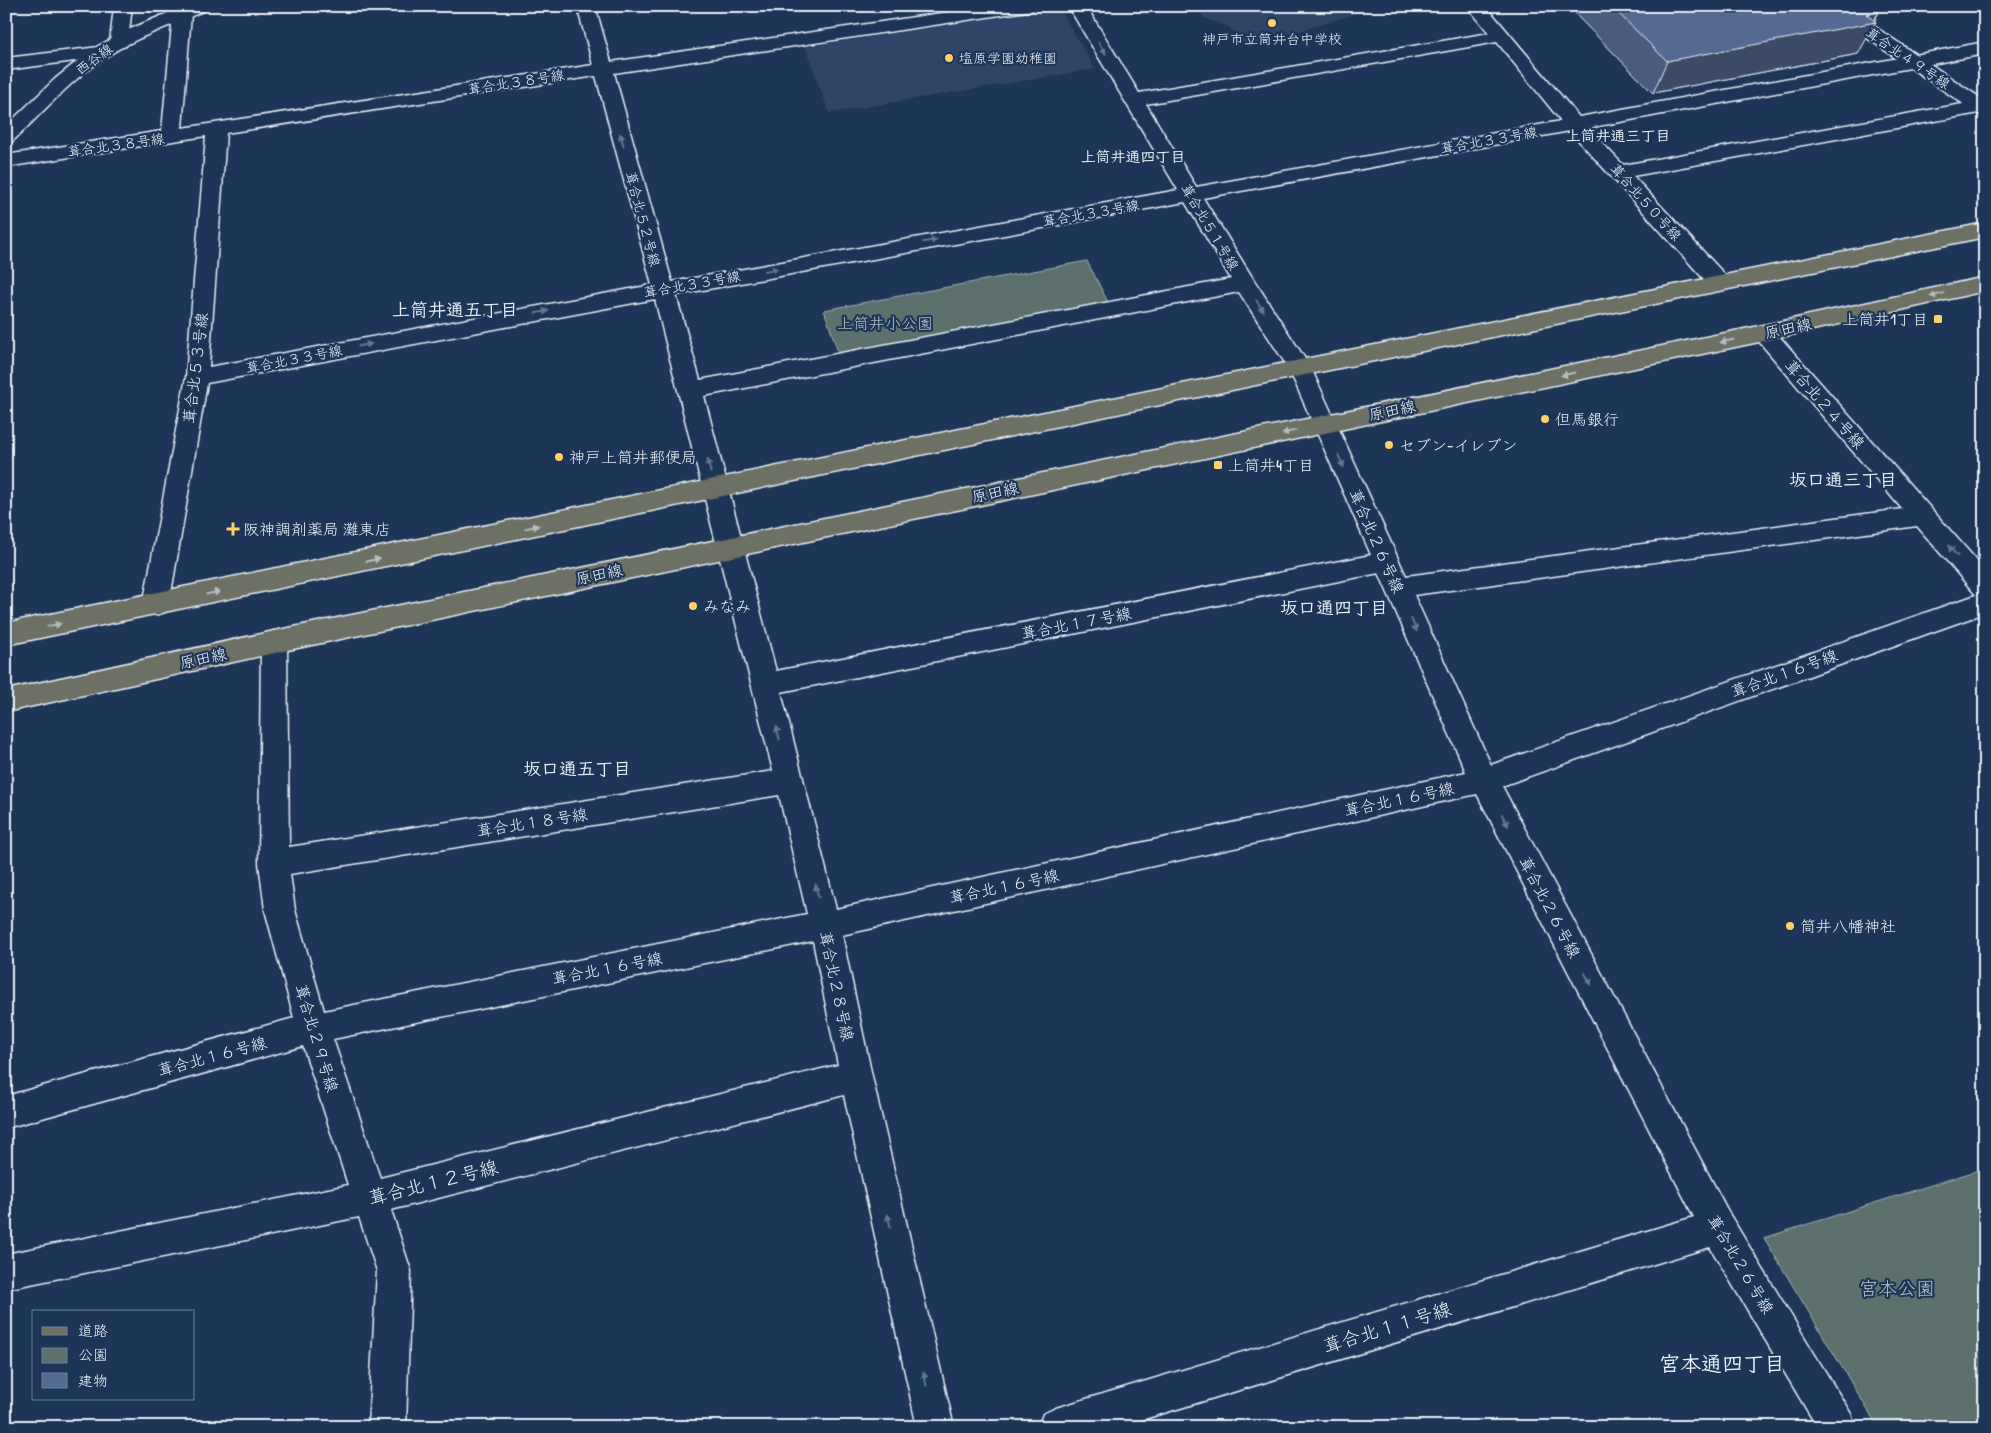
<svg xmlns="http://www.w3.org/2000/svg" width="1991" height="1433" font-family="'Patrick Hand','Klee One',sans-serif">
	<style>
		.built { fill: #2e4568 }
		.green { fill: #5b716d; stroke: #a2b1b2 }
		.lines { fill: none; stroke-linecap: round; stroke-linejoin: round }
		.street-casing { stroke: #e8f1f8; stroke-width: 3 }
		.secondary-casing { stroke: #e8f1f8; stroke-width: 3 }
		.primary-casing { stroke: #e8f1f8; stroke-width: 3 }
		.street { fill: #1d3557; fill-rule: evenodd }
		.secondary { fill: #1d3557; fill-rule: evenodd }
		.primary { fill: #6c7065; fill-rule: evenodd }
		.wall { fill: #485c7d; stroke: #e8f1f8 }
		.shaded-wall { fill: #3b4b66; stroke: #e8f1f8 }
		.building { fill: #546b91; stroke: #e8f1f8 }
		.oneway { fill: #64778f }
		.oneway2 { fill: #b6bdbd }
		.poi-dot { fill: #ffd166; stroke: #1d3557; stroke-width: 2 }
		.labels { text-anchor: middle; stroke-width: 4.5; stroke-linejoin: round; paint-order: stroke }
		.far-poi-label { font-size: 14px; fill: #e8f1f8; stroke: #1d3557 }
		.far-street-label { font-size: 14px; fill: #e8f1f8; stroke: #1d3557 }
		.far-neighbourhood-label { font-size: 15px; font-weight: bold; fill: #e8f1f8; stroke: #1d3557 }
		.poi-label { font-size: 16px; fill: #e8f1f8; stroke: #1d3557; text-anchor: start }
		.park-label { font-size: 16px; fill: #b7c4c7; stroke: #1d3557 }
		.street-label { font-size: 16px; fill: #e8f1f8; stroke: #1d3557 }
		.neighbourhood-label { font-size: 18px; font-weight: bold; fill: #e8f1f8; stroke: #1d3557 }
		.near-street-label { font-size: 19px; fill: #e8f1f8; stroke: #1d3557 }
		.near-park-label { font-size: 19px; fill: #b7c4c7; stroke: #1d3557 }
		.near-neighbourhood-label { font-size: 21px; font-weight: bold; fill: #e8f1f8; stroke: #1d3557 }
	</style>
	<rect width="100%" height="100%" fill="#1d3557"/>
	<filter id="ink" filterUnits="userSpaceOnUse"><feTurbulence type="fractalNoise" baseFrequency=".02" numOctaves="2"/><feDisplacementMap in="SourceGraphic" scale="10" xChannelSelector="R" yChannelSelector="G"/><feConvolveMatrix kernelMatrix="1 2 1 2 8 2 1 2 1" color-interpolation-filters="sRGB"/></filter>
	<g filter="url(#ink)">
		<g class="built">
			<polygon points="1195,6 1381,6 1247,47 1229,27 1204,18"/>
			<polygon points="1059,7 1095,69 829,113 805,47"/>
		</g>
		<g class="green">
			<polygon points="1087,261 1109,304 839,355 824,310"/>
			<polygon points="1985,1168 1985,1427 1878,1427 1764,1238"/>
		</g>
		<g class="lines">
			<g class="street-casing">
				<g id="street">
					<polygon points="114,6 132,6 128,42 126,46 119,48 112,46 110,42"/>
					<path d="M 577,6 L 595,6 L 611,62 L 989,6 L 1036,6 L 1033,10 L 1027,11 L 614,73 L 672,282 L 1178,190 L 1068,6 L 1086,6 L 1139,93 L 1489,33 L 1467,6 L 1486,6 L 1579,117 L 1985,42 L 1985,54 L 1588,128 L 1623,165 L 1979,101 L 1985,103 L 1985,111 L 1979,113 L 1633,176 L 1727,277 L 1730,282 L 1727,287 L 1719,289 L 1711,287 L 1570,131 L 1203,198 L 1254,280 L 1311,368 L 1406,576 L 1902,509 L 1756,338 L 1753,333 L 1756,328 L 1764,325 L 1772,328 L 1985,570 L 1985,613 L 1502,786 L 1730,1215 L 1851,1414 L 1856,1427 L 1817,1427 L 1710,1247 L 1118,1427 L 1038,1427 L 1043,1414 L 1056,1408 L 1694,1217 L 1477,794 L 842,935 L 872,1076 L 954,1427 L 917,1427 L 844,1095 L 391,1210 L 411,1271 L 406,1427 L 368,1427 L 377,1271 L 359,1217 L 6,1289 L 6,1254 L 348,1185 L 303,1046 L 6,1128 L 6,1096 L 294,1018 L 265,910 L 259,863 L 261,642 L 265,634 L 274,631 L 283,634 L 287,642 L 289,847 L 773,771 L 655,299 L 207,383 L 169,605 L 165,612 L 156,615 L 147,612 L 143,605 L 186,377 L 206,136 L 6,167 L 6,155 L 162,131 L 173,14 L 176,10 L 182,9 L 188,10 L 191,14 L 182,128 L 593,65 ZM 1497,42 L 1561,121 L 1196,187 L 1146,104 ZM 596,76 L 652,285 L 209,367 L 226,133 ZM 1185,202 L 1231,279 L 700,380 L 676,295 ZM 1239,292 L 1289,369 L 1371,555 L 776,671 L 704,396 ZM 1917,526 L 1976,595 L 1491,765 L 1414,595 ZM 1379,573 L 1466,772 L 836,909 L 781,692 ZM 779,795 L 807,914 L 324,1011 L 295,910 L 290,874 ZM 813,941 L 838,1065 L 380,1178 L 333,1039 Z"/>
					<polygon points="99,47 106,49 108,53 106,57 6,70 6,58"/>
				</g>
			</g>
			<g class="secondary-casing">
				<g id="secondary">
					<path d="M 184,6 L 208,6 L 205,10 C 172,26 135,37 104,58 C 70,81 42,113 13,141 L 6,143 L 6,126 L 55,79 L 91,50 L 128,30 Z"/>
					<polygon points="1823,6 1844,6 1985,101 1985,116 1978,114 1826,10"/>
				</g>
			</g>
			<g class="primary-casing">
				<g id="primary">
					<polygon points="1985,223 1985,237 1300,376 6,645 6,623 1300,360"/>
					<polygon points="1985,277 1985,291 1764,341 274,653 6,712 6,690 274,631 1764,325"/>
				</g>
			</g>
			<use href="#street" class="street"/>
			<use href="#secondary" class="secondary"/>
			<use href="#primary" class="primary"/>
		</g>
		<polygon class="wall" points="1579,6 1871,6 1879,12 1858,54 1653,93 1576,15"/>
		<polygon class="shaded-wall" points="1879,12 1872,23 1876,22 1858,54 1653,93 1667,61"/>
		<polygon class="building" points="1611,6 1871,6 1879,12 1866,14 1876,22 1667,61"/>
		<defs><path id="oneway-solid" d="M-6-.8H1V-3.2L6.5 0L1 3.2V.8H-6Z" transform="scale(1.25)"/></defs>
		<g class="oneway">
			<use href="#oneway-solid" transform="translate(1102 48) rotate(59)"/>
			<use href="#oneway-solid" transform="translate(622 140) rotate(-105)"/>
			<use href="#oneway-solid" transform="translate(930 241) rotate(-10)"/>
			<use href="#oneway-solid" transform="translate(771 270) rotate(-10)"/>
			<use href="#oneway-solid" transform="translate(1260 306) rotate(57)"/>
			<use href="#oneway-solid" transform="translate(542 312) rotate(-11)"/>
			<use href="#oneway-solid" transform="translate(365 345) rotate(-11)"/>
			<use href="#oneway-solid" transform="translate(1341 461) rotate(66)"/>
			<use href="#oneway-solid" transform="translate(709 466) rotate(-104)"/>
			<use href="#oneway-solid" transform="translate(1953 551) rotate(-131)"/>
			<use href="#oneway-solid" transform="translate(1414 625) rotate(66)"/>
			<use href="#oneway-solid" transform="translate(778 733) rotate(-104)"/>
			<use href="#oneway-solid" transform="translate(1505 820) rotate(62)"/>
			<use href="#oneway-solid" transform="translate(817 891) rotate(-103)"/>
			<use href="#oneway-solid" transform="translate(1588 979) rotate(62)"/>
			<use href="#oneway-solid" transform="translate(889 1221) rotate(-103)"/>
			<use href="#oneway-solid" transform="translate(925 1379) rotate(-103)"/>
		</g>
		<g class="oneway2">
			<use href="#oneway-solid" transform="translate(1937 295) rotate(167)"/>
			<use href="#oneway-solid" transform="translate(1727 341) rotate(168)"/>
			<use href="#oneway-solid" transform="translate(1568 374) rotate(168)"/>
			<use href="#oneway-solid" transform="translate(1289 432) rotate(168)"/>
			<use href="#oneway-solid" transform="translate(532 527) rotate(-12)"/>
			<use href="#oneway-solid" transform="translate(373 560) rotate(-12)"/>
			<use href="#oneway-solid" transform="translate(213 593) rotate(-12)"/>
			<use href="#oneway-solid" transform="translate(54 625) rotate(-11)"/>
		</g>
	</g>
	<g class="poi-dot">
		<circle cx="1272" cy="23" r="5"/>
		<circle cx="949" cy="58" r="5"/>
		<rect x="1933" y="314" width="10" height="10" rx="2.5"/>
		<circle cx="1545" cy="419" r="5"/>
		<circle cx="1389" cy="445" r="5"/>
		<circle cx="559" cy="457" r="5"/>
		<rect x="1213" y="460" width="10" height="10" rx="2.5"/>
		<path d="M230.5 521.5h5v5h5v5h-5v5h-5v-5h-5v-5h5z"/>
		<circle cx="693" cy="606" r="5"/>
		<circle cx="1790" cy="926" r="5"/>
	</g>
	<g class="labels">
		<g class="far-poi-label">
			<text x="1272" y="44">神戸市立筒井台中学校</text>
			<text x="959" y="63" text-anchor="start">塩原学園幼稚園</text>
		</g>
		<g class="far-street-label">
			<text transform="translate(1908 58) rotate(34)" y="5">葺合北４９号線</text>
			<text transform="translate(94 59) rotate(-36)" y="5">西谷線</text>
			<text transform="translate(516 82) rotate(-9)" y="5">葺合北３８号線</text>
			<text transform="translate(1489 140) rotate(-10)" y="5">葺合北３３号線</text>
			<text transform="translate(116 145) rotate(-8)" y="5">葺合北３８号線</text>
			<text transform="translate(1646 202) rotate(48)" y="5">葺合北５０号線</text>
			<text transform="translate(1091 213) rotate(-10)" y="5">葺合北３３号線</text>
			<text transform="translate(643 219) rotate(75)" y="5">葺合北５２号線</text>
			<text transform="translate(1210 227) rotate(59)" y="5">葺合北５１号線</text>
			<text transform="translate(692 284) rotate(-10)" y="5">葺合北３３号線</text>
			<text transform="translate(294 359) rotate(-11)" y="5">葺合北３３号線</text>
		</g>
		<g class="far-neighbourhood-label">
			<text x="1618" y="141">上筒井通三丁目</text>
			<text x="1133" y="162">上筒井通四丁目</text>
		</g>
		<g class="poi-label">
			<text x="1928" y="325" text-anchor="end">上筒井1丁目</text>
			<text x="1555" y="425">但馬銀行</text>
			<text x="1399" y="451">セブン-イレブン</text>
			<text x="569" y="463">神戸上筒井郵便局</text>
			<text x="1228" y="471">上筒井4丁目</text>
			<text x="243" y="535">阪神調剤薬局 灘東店</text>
			<text x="703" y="612">みなみ</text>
			<text x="1800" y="932">筒井八幡神社</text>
		</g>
		<g class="park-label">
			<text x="885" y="329">上筒井小公園</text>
		</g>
		<g class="street-label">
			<text transform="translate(1788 328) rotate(-12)" y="6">原田線</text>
			<text transform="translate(195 368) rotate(-83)" y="6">葺合北５３号線</text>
			<text transform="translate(1825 404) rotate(49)" y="6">葺合北２４号線</text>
			<text transform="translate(1392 410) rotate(-12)" y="6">原田線</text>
			<text transform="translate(995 492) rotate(-12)" y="6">原田線</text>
			<text transform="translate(1377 541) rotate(66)" y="6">葺合北２６号線</text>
			<text transform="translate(599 574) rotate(-12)" y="6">原田線</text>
			<text transform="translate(1076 623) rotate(-11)" y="6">葺合北１７号線</text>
			<text transform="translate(203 658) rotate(-12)" y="6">原田線</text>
			<text transform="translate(1784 673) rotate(-20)" y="6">葺合北１６号線</text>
			<text transform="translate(1399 799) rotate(-12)" y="6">葺合北１６号線</text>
			<text transform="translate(532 822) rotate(-9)" y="6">葺合北１８号線</text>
			<text transform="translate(1004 886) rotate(-12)" y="6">葺合北１６号線</text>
			<text transform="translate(1550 907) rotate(62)" y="6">葺合北２６号線</text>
			<text transform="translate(607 968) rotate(-11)" y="6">葺合北１６号線</text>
			<text transform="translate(837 986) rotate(78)" y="6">葺合北２８号線</text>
			<text transform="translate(317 1038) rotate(73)" y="6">葺合北２９号線</text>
			<text transform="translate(212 1056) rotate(-15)" y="6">葺合北１６号線</text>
			<text transform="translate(1741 1264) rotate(59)" y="6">葺合北２６号線</text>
		</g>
		<g class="neighbourhood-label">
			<text x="455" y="316">上筒井通五丁目</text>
			<text x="1843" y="486">坂口通三丁目</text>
			<text x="1334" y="614">坂口通四丁目</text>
			<text x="577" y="775">坂口通五丁目</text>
		</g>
		<g class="near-street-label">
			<text transform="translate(433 1182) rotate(-14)" y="7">葺合北１２号線</text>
			<text transform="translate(1387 1327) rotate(-17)" y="7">葺合北１１号線</text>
		</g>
		<g class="near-park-label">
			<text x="1897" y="1295">宮本公園</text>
		</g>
		<g class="near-neighbourhood-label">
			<text x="1722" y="1371">宮本通四丁目</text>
		</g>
	</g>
	<rect width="1991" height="1433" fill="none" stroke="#1d3557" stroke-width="25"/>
	<rect x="12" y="12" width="1966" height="1408" fill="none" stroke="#e8f1f8" stroke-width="2" filter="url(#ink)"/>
	<rect x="32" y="1310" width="162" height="90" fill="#1d3557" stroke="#6e8097"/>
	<rect x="42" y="1327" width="25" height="8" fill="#6c7065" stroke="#6e8097"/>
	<text x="78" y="1336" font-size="15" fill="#e8f1f8">道路</text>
	<rect x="42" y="1348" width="25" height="15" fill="#5b716d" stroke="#6e8097"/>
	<text x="78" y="1360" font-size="15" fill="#e8f1f8">公園</text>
	<rect x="42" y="1373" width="25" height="15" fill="#546b91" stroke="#6e8097"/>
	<text x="78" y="1386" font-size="15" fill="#e8f1f8">建物</text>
</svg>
